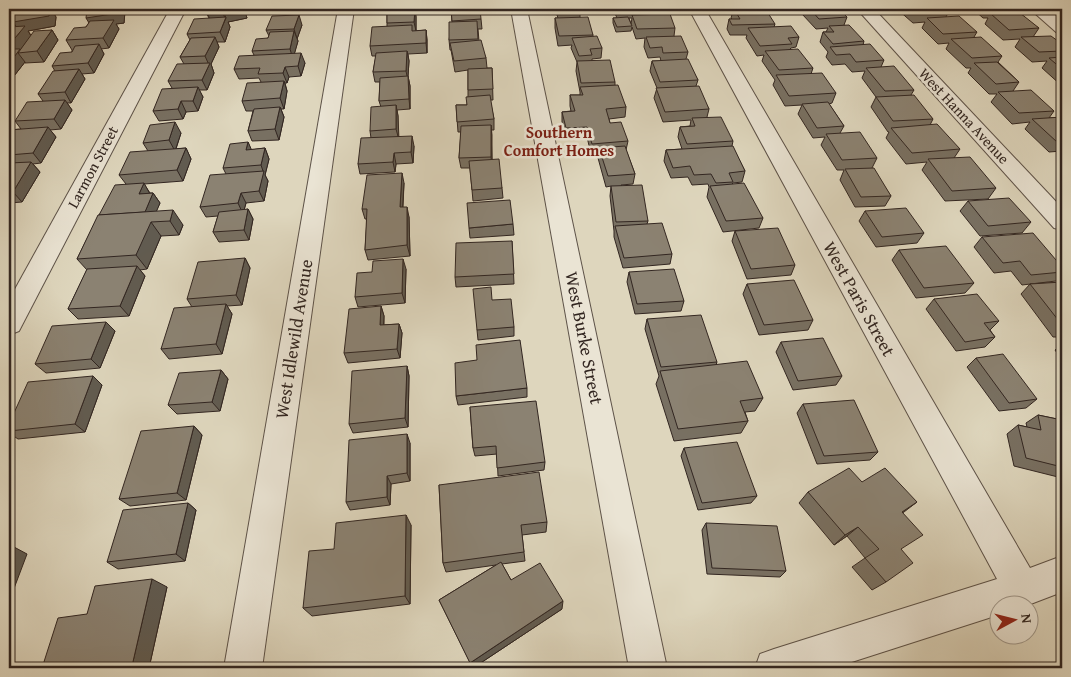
<svg xmlns="http://www.w3.org/2000/svg" width="1071" height="677" font-family="'Gentium Book Plus',serif">
	<style>
		.lines { fill: none; stroke-linecap: round; stroke-linejoin: round }
		.street-casing { stroke: #5d5248; stroke-width: 2 }
		.street { fill: #eae4d4; fill-rule: evenodd }
		.wall { fill: #787062; stroke: #322621; fill-rule: evenodd }
		.shaded-wall { fill: #615b50; stroke: #322621 }
		.building { fill: #8b8272; stroke: #322621 }
		.labels { text-anchor: middle; stroke-width: 5; stroke-linejoin: round; paint-order: stroke }
		.far-street-label { font-size: 15px; fill: #322621; stroke: #eae4d4 }
		.far-neighbourhood-label { font-size: 16px; font-weight: bold; fill: #7a1f14; stroke: #eae4d4 }
		.street-label { font-size: 18px; fill: #322621; stroke: #eae4d4 }
	</style>
	<rect width="100%" height="100%" fill="#ded6bd"/>
	<filter id="stains"><feTurbulence type="fractalNoise" baseFrequency=".004" numOctaves="4"/><feColorMatrix values="0 0 0 0 .2 0 0 0 0 .09 0 0 0 0 .02 0 0 0 .5 -.17"/></filter>
	<radialGradient id="worn" r=".72"><stop offset=".6" stop-color="#630" stop-opacity="0"/><stop offset="1" stop-color="#630" stop-opacity=".3"/></radialGradient>
	<g class="lines">
		<g class="street-casing">
			<g id="street">
				<polygon points="170,9 186,9 19,331 9,335 9,300"/>
				<polygon points="338,9 354,9 262,668 224,668"/>
				<polygon points="511,9 527,9 667,668 629,668"/>
				<polygon points="689,9 705,9 1030,568 1062,556 1062,592 1028,605 998,604 998,615 833,668 755,668 760,654 774,649 997,579"/>
				<polygon points="857,9 874,9 1062,208 1062,230 1054,228"/>
				<polygon points="1030,9 1048,9 1062,20 1062,33 1056,32"/>
			</g>
		</g>
		<use href="#street" class="street"/>
	</g>
	<g class="wall">
		<polygon points="41,9 51,9 56,17 55,26 28,31 31,35 52,30 58,40 44,62 25,63 25,62 14,76 9,77 9,27 16,26 13,22"/>
		<polygon points="87,9 124,9 125,11 124,23 116,24 119,29 109,48 101,49 104,54 94,73 82,74 85,79 71,103 67,103 72,110 61,129 50,130 56,137 41,163 33,164 40,172 22,202 9,203 9,130 21,129 15,121 43,101 38,94 55,71 52,66 72,52 72,50 66,40 86,27 89,23"/>
		<polygon points="204,9 244,9 247,18 228,22 230,27 225,42 217,42 219,47 211,64 214,73 207,90 199,90 203,97 198,111 186,112 183,119 159,121 153,111 172,88 168,81 184,64 180,57 190,40 187,34 209,18"/>
		<polygon points="270,9 304,9 299,15 271,12"/>
		<polygon points="380,9 415,9 416,17 416,31 426,30 427,40 427,53 408,54 409,61 408,76 410,86 410,109 397,110 398,116 398,136 414,146 413,163 396,164 395,172 360,174 358,164 371,138 370,131 381,107 379,101 380,82 375,82 373,72 376,56 372,56 370,46 387,27 387,12 383,13"/>
		<polygon points="451,9 481,19 482,29 478,29 479,41 486,58 487,68 492,68 493,100 490,100 494,119 494,130 491,130 492,160 502,188 503,198 473,201 470,168 461,168 459,158 461,132 458,132 456,105 467,105 468,96 468,70 455,72 451,50 450,50 449,40 452,22"/>
		<polygon points="555,9 580,9 580,17 593,35 593,36 602,48 601,58 592,59 592,61 615,82 615,85 626,107 625,117 609,119 610,123 628,141 626,150 635,174 633,184 621,185 648,221 647,224 672,254 670,264 623,268 614,237 614,231 610,196 611,186 606,187 598,158 599,153 591,154 587,137 566,139 562,122 562,112 571,111 570,106 570,95 580,95 580,92 576,71 577,62 571,48 572,45 558,46 555,28 555,18 558,18"/>
		<path d="M 613,9 L 654,9 L 654,14 L 675,28 L 674,36 L 688,52 L 686,59 L 698,80 L 696,86 L 709,109 L 707,117 L 733,141 L 732,146 L 745,171 L 742,182 L 733,183 L 732,184 L 763,218 L 759,228 L 723,232 L 707,197 L 709,187 L 708,184 L 692,185 L 688,177 L 671,178 L 664,161 L 666,150 L 682,149 L 678,137 L 680,127 L 690,126 L 691,120 L 663,122 L 654,98 L 657,88 L 650,71 L 652,61 L 661,61 L 660,57 L 648,58 L 644,47 L 645,38 L 636,39 L 632,27 L 631,31 L 616,32 L 613,23 L 613,18 L 617,18 ZM 629,18 L 632,18 L 631,24 Z"/>
		<polygon points="727,9 756,9 758,13 775,24 774,27 799,37 796,47 791,48 790,49 813,68 811,74 836,93 832,103 829,104 844,126 840,133 877,158 872,168 891,196 885,206 855,207 840,180 844,170 837,170 821,145 825,137 813,138 798,114 802,105 785,106 773,85 775,80 762,61 764,55 757,56 746,38 747,35 730,35 727,29 729,19 732,19 731,18 733,11 728,11"/>
		<polygon points="804,9 839,9 847,17 844,25 864,41 863,45 884,60 881,67 914,90 911,95 933,119 930,125 960,149 954,158 996,188 988,199 945,201 922,170 927,162 906,164 886,138 889,132 888,132 871,107 876,97 862,78 865,71 852,72 845,64 832,65 826,57 828,52 820,42 823,32 826,32 828,28 816,29 802,14"/>
		<polygon points="897,9 946,9 949,11 946,17 977,32 974,37 1002,56 998,62 1019,82 1013,91 1054,111 1049,118 1062,117 1062,151 1049,152 1025,129 1030,122 1012,124 991,102 997,94 989,94 968,73 971,68 966,68 946,49 949,43 938,44 922,28 925,22 913,23"/>
		<polygon points="973,9 1015,9 1012,13 1039,28 1033,37 1062,44 1062,86 1042,68 1047,61 1032,62 1015,47 1020,39 1003,40 985,24 988,18 983,18"/>
		<polygon points="302,25 297,39 298,41 294,54 305,63 301,76 289,77 287,83 285,83 287,91 284,109 281,109 284,117 279,140 252,141 248,131 253,111 246,111 242,101 261,82 259,78 239,79 234,69 254,55 252,51 268,38 269,36 266,30"/>
		<polygon points="181,133 176,149 186,148 191,159 183,181 144,184 150,193 153,193 160,203 156,211 183,225 179,235 161,236 147,269 140,270 145,276 129,316 78,319 68,309 87,270 77,259 99,215 126,184 119,175 148,151 143,143"/>
		<polygon points="248,142 251,150 265,148 269,159 265,175 268,181 264,201 246,203 244,210 248,209 253,219 249,240 219,242 213,232 218,216 206,217 200,207 226,174 223,168"/>
		<polygon points="1062,156 1062,167 1057,162"/>
		<polygon points="404,183 403,207 409,217 410,256 368,260 365,250 367,219 365,219 362,209"/>
		<polygon points="968,201 1031,222 1022,233 980,236 960,211"/>
		<polygon points="865,211 924,233 917,243 876,247 859,221"/>
		<polygon points="513,224 514,235 470,238 469,228"/>
		<polygon points="735,231 795,265 791,275 747,279 732,241"/>
		<polygon points="982,237 1062,267 1062,276 1056,281 1022,285 1011,271 994,273 974,247"/>
		<polygon points="512,241 514,284 456,287 455,277"/>
		<polygon points="899,250 974,283 965,293 916,298 892,260"/>
		<polygon points="245,258 250,268 242,305 227,306 232,314 222,354 169,359 161,349 192,307 187,299"/>
		<polygon points="406,269 405,303 358,307 355,297 372,272"/>
		<polygon points="629,272 684,301 681,311 635,314 627,282"/>
		<polygon points="1062,282 1062,337 1053,337 1021,294 1030,284"/>
		<polygon points="747,284 813,320 808,330 759,335 743,294"/>
		<polygon points="934,299 999,321 990,330 995,337 985,347 956,351 926,309"/>
		<polygon points="492,300 514,327 514,336 478,340 477,330"/>
		<polygon points="381,306 384,316 384,325 399,324 402,333 400,358 348,363 344,353"/>
		<polygon points="647,319 717,362 716,365 763,398 755,411 745,412 748,421 741,433 674,441 656,384 659,376 645,329"/>
		<polygon points="115,331 100,368 46,373 35,364"/>
		<polygon points="781,342 842,376 836,385 793,390 776,352"/>
		<polygon points="1062,344 1062,360 1055,350"/>
		<polygon points="976,358 1037,399 1026,408 999,411 967,367"/>
		<polygon points="407,366 409,376 408,427 353,433 349,424"/>
		<polygon points="221,370 228,379 220,411 177,414 168,405"/>
		<polygon points="93,376 102,385 85,432 18,439 9,433 9,424"/>
		<polygon points="527,388 527,397 458,405 456,396"/>
		<polygon points="803,404 878,452 870,460 817,464 797,413"/>
		<polygon points="470,407 545,462 544,470 498,476 497,454 475,456 473,448"/>
		<polygon points="1038,415 1062,420 1062,478 1014,466 1007,434 1018,425 1027,427 1026,423"/>
		<polygon points="194,426 202,435 186,500 130,506 119,499"/>
		<polygon points="410,443 410,481 391,484 390,505 350,510 346,502"/>
		<polygon points="684,448 757,496 751,503 698,510 681,456"/>
		<polygon points="862,482 903,513 901,549 886,582 872,590 852,567 865,558 847,536 834,545 799,503 808,492"/>
		<polygon points="439,485 547,522 546,532 522,535 525,561 502,564 511,580 562,609 473,668 439,600 496,565 446,572 443,563"/>
		<polygon points="188,503 196,510 185,561 118,569 107,562"/>
		<polygon points="706,523 786,571 780,577 707,574 702,530"/>
		<polygon points="411,525 410,604 312,616 303,608 334,549"/>
		<polygon points="167,587 149,668 42,668 87,614"/>
	</g>
	<g class="shaded-wall">
		<polygon points="50,9 51,9 56,17 55,26 28,31 31,36 18,53 25,62 14,76 9,69 9,64 16,54 10,44 20,32 13,22"/>
		<polygon points="119,9 124,9 125,11 124,23 116,24 119,29 109,48 103,38 92,28 86,18"/>
		<polygon points="221,9 225,18 211,22 207,12"/>
		<polygon points="240,9 244,9 247,18 228,22 230,27 225,42 220,32 226,18 224,13"/>
		<polygon points="297,9 304,9 299,15"/>
		<polygon points="382,9 405,9 383,13"/>
		<polygon points="415,9 416,17 416,31 414,22"/>
		<polygon points="299,15 302,25 297,39 294,29"/>
		<polygon points="52,30 58,40 44,62 37,51"/>
		<polygon points="426,30 427,40 427,53 426,43"/>
		<polygon points="294,31 298,41 293,59 290,49"/>
		<polygon points="215,37 219,47 211,64 214,73 207,90 202,80 209,65 205,56"/>
		<polygon points="99,44 104,54 94,73 88,63"/>
		<polygon points="407,51 409,61 408,76 410,86 410,109 409,99 408,81 406,71"/>
		<polygon points="301,53 305,63 301,76 298,66"/>
		<polygon points="285,67 289,77 287,83 283,73"/>
		<polygon points="79,69 85,79 71,103 65,92"/>
		<polygon points="284,81 287,91 284,109 280,98"/>
		<polygon points="198,87 203,97 198,111 193,101"/>
		<polygon points="65,100 72,110 61,129 54,119"/>
		<polygon points="181,101 186,112 183,119 178,109"/>
		<polygon points="396,105 398,116 399,140 396,129"/>
		<polygon points="280,107 284,117 279,140 275,129"/>
		<polygon points="175,122 181,133 175,151 169,140"/>
		<polygon points="491,125 492,135 492,167 491,157"/>
		<polygon points="48,127 56,137 41,163 33,153"/>
		<polygon points="412,136 414,146 413,163 411,152"/>
		<polygon points="248,142 253,153 246,150"/>
		<polygon points="186,148 191,159 183,181 177,170"/>
		<polygon points="265,148 269,159 265,175 268,181 264,201 259,191 263,171 261,165"/>
		<polygon points="394,153 396,164 395,172 393,162"/>
		<polygon points="31,162 40,172 22,202 13,192"/>
		<polygon points="402,173 404,183 402,217 400,207"/>
		<polygon points="144,183 150,194 139,194"/>
		<polygon points="153,193 160,203 152,222 151,222 161,236 147,269 136,255 144,214"/>
		<polygon points="241,193 246,203 243,214 238,203"/>
		<polygon points="407,207 409,217 410,256 407,245"/>
		<polygon points="9,208 11,211 9,215"/>
		<polygon points="248,209 253,219 249,240 244,230"/>
		<polygon points="173,210 183,225 179,235 170,221"/>
		<polygon points="245,258 250,268 242,305 236,295"/>
		<polygon points="403,259 406,269 405,303 402,293"/>
		<polygon points="137,266 145,276 129,316 120,306"/>
		<polygon points="226,304 232,314 222,354 216,344"/>
		<polygon points="381,306 384,316 383,335 380,325"/>
		<polygon points="106,322 115,331 100,368 91,359"/>
		<polygon points="399,324 402,333 400,358 397,349"/>
		<polygon points="407,366 409,376 408,427 405,418"/>
		<polygon points="221,370 228,379 220,411 212,402"/>
		<polygon points="93,376 102,385 85,432 75,424"/>
		<polygon points="194,426 202,435 186,500 177,493"/>
		<polygon points="407,434 410,443 410,481 407,473"/>
		<polygon points="387,476 391,484 390,505 387,497"/>
		<polygon points="917,502 904,512 889,522 902,512"/>
		<polygon points="188,503 196,510 185,561 176,554"/>
		<polygon points="406,515 411,525 410,604 405,596"/>
		<polygon points="858,527 847,536 834,545 845,535"/>
		<polygon points="14,547 27,554 10,599 9,598 9,560"/>
		<polygon points="152,579 167,587 149,668 138,668 132,666"/>
		<polygon points="563,601 562,609 473,668 470,663"/>
	</g>
	<g class="building">
		<polygon points="41,9 50,9 49,16 13,22 15,13"/>
		<polygon points="87,9 119,9 119,13 86,18"/>
		<polygon points="205,9 220,9 207,12"/>
		<polygon points="221,9 240,9 224,13"/>
		<polygon points="387,9 415,9 414,22 387,23"/>
		<polygon points="451,9 480,9 481,19 452,21"/>
		<polygon points="559,9 580,9 581,10 559,11"/>
		<polygon points="734,9 755,9 758,13 768,13 775,24 732,25 729,19 740,19"/>
		<polygon points="810,9 839,9 847,17 819,19"/>
		<polygon points="912,9 946,9 949,11 918,14"/>
		<polygon points="1020,13 1039,28 1009,30 991,14"/>
		<polygon points="670,14 675,28 637,29 632,15"/>
		<polygon points="299,15 294,29 266,30 272,16"/>
		<polygon points="959,16 977,32 943,34 927,18"/>
		<polygon points="226,17 220,32 187,34 194,19"/>
		<polygon points="588,17 593,35 559,36 555,18"/>
		<polygon points="628,17 632,26 617,27 613,18"/>
		<polygon points="114,20 103,38 66,40 74,28 86,27 90,21"/>
		<polygon points="477,21 478,39 449,40 449,22"/>
		<polygon points="412,25 412,31 426,30 426,43 370,46 372,27"/>
		<polygon points="849,25 864,41 833,44 823,32 834,32 829,26"/>
		<polygon points="25,26 10,44 9,44 9,27"/>
		<polygon points="791,26 799,37 788,38 792,44 760,46 748,28"/>
		<polygon points="52,30 37,51 18,53 34,31"/>
		<polygon points="294,31 290,49 252,51 256,39 268,38 270,32"/>
		<polygon points="597,36 602,48 590,49 592,55 579,56 572,38"/>
		<polygon points="681,36 688,52 663,53 662,47 650,48 646,37"/>
		<polygon points="1051,36 1062,44 1062,51 1039,52 1021,37"/>
		<polygon points="215,37 205,56 180,57 191,38"/>
		<polygon points="981,37 1002,56 972,58 951,39"/>
		<polygon points="481,40 486,58 454,61 450,43"/>
		<polygon points="99,44 88,63 52,66 60,53 72,52 75,46"/>
		<polygon points="870,44 884,60 856,62 850,54 836,55 830,47"/>
		<polygon points="9,49 20,49 9,64"/>
		<polygon points="798,49 813,68 779,70 765,51"/>
		<polygon points="407,51 406,71 373,72 376,53"/>
		<polygon points="301,53 298,66 285,67 283,73 258,74 260,68 234,69 239,56"/>
		<polygon points="1062,57 1062,69 1049,58"/>
		<polygon points="688,59 698,80 660,82 652,61"/>
		<polygon points="610,60 615,82 581,83 577,61"/>
		<polygon points="997,62 1019,82 996,84 974,63"/>
		<polygon points="210,63 202,80 168,81 177,64"/>
		<polygon points="894,66 914,90 885,91 866,68"/>
		<polygon points="492,68 493,89 468,90 468,69"/>
		<polygon points="79,69 65,92 38,94 53,71"/>
		<polygon points="822,73 836,93 789,96 776,75"/>
		<polygon points="408,76 409,99 379,101 380,78"/>
		<polygon points="284,81 280,98 242,101 247,83"/>
		<polygon points="618,85 626,107 606,109 610,123 621,122 628,141 592,144 587,127 566,128 562,112 575,111 570,95 583,95 580,87"/>
		<polygon points="699,86 709,109 665,112 656,88"/>
		<polygon points="198,87 193,101 181,101 178,109 153,111 162,89"/>
		<polygon points="1031,90 1054,111 1019,113 998,92"/>
		<polygon points="490,95 494,119 457,122 456,105 467,105 466,97"/>
		<polygon points="914,95 933,119 893,121 876,97"/>
		<polygon points="65,100 54,119 15,121 27,102"/>
		<polygon points="828,102 844,126 817,128 802,104"/>
		<polygon points="396,105 396,129 370,131 371,107"/>
		<polygon points="280,107 275,129 248,131 254,109"/>
		<polygon points="721,117 733,141 687,144 680,127 695,126 692,118"/>
		<polygon points="1062,117 1062,141 1057,142 1032,119"/>
		<polygon points="175,122 169,140 143,143 150,125"/>
		<polygon points="937,124 960,149 912,153 891,128"/>
		<polygon points="491,125 491,157 459,158 461,126"/>
		<polygon points="48,127 33,153 9,155 9,130"/>
		<polygon points="860,132 877,158 842,160 826,134"/>
		<polygon points="412,136 411,152 394,153 393,162 358,164 361,138"/>
		<polygon points="248,142 246,150 265,148 261,165 223,168 230,144"/>
		<polygon points="625,146 635,174 608,176 599,148"/>
		<polygon points="733,146 745,171 729,173 733,182 716,183 711,174 694,175 690,166 673,168 666,150"/>
		<polygon points="186,148 177,170 119,175 130,152"/>
		<polygon points="970,157 996,188 952,191 928,159"/>
		<polygon points="499,159 502,188 472,190 469,161"/>
		<polygon points="31,162 13,192 9,192 9,163"/>
		<polygon points="874,168 891,196 861,197 845,169"/>
		<polygon points="264,171 259,191 241,193 238,203 200,207 210,175"/>
		<polygon points="402,173 400,207 407,207 407,245 365,250 367,209 362,209 367,175"/>
		<polygon points="144,183 139,194 153,193 145,212 99,215 115,185"/>
		<polygon points="744,183 763,218 726,221 710,186"/>
		<polygon points="642,185 648,221 616,222 611,186"/>
		<polygon points="1009,198 1031,222 988,226 968,201"/>
		<polygon points="510,200 513,224 469,228 467,203"/>
		<polygon points="906,208 924,233 882,237 865,211"/>
		<polygon points="248,209 244,230 213,232 219,212"/>
		<polygon points="173,210 170,221 151,222 136,255 77,259 98,215"/>
		<polygon points="662,223 672,254 624,258 615,226"/>
		<polygon points="778,228 795,265 751,269 735,231"/>
		<polygon points="1033,233 1062,267 1062,272 1031,275 1020,261 1003,263 982,237"/>
		<polygon points="512,241 514,274 455,277 456,243"/>
		<polygon points="946,246 974,283 924,288 899,250"/>
		<polygon points="245,258 236,295 187,299 198,262"/>
		<polygon points="403,259 402,293 355,297 357,273 372,272 373,261"/>
		<polygon points="137,266 120,306 68,309 87,269"/>
		<polygon points="674,269 684,301 637,304 629,272"/>
		<polygon points="794,280 813,320 764,325 747,284"/>
		<polygon points="1062,282 1062,325 1030,284"/>
		<polygon points="491,287 492,300 511,299 514,327 477,330 473,289"/>
		<polygon points="977,294 999,321 984,323 995,337 965,342 934,299"/>
		<polygon points="226,304 216,344 161,349 174,308"/>
		<polygon points="381,306 380,325 399,324 397,349 344,353 349,309"/>
		<polygon points="701,315 717,362 661,367 647,319"/>
		<polygon points="106,322 91,359 35,364 52,326"/>
		<polygon points="823,338 842,376 798,381 781,342"/>
		<polygon points="520,340 527,388 456,396 455,363 477,360 476,345"/>
		<polygon points="1003,354 1037,399 1009,403 976,358"/>
		<polygon points="747,361 763,398 740,401 748,421 678,429 660,371"/>
		<polygon points="407,366 405,418 349,424 352,371"/>
		<polygon points="221,370 212,402 168,405 179,373"/>
		<polygon points="93,376 75,424 9,431 9,424 28,382"/>
		<polygon points="854,400 878,452 824,456 803,404"/>
		<polygon points="536,401 545,462 497,468 496,446 473,448 470,407"/>
		<polygon points="1038,415 1062,420 1062,467 1026,458 1018,425 1041,430"/>
		<polygon points="194,426 177,493 119,499 141,431"/>
		<polygon points="407,434 407,473 387,476 387,497 346,502 349,440"/>
		<polygon points="737,442 757,496 702,503 684,448"/>
		<polygon points="849,468 862,482 885,468 917,502 902,512 923,535 901,549 913,563 886,582 865,558 879,549 858,527 845,535 808,492"/>
		<polygon points="539,472 547,522 521,525 524,552 443,563 439,485"/>
		<polygon points="188,503 176,554 107,562 123,510"/>
		<polygon points="406,515 405,596 303,608 309,551 334,549 336,523"/>
		<polygon points="706,523 777,526 786,571 712,568"/>
		<polygon points="14,547 9,560 9,548"/>
		<polygon points="501,562 511,580 540,563 563,601 470,663 439,600"/>
		<polygon points="152,579 132,666 118,668 42,668 58,618 87,614 95,586"/>
	</g>
	<g class="labels">
		<g class="far-street-label">
			<text transform="translate(964 116) rotate(47)" y="5">West Hanna Avenue</text>
			<text transform="translate(93 167) rotate(-62)" y="5">Larmon Street</text>
		</g>
		<g class="far-neighbourhood-label">
			<text x="559" y="138">Southern<tspan x="559" dy="18">Comfort Homes</tspan></text>
		</g>
		<g class="street-label">
			<text transform="translate(859 299) rotate(61)" y="6">West Paris Street</text>
			<text transform="translate(584 338) rotate(79)" y="6">West Burke Street</text>
			<text transform="translate(294 339) rotate(-81)" y="6">West Idlewild Avenue</text>
		</g>
	</g>
	<rect width="1071" height="677" fill="none" stroke="#ded6bd" stroke-width="30"/>
	<rect x="10" y="10" width="1051" height="657" fill="none" stroke="#322621" stroke-width="2.5"/>
	<rect x="15" y="15" width="1041" height="647" fill="none" stroke="#322621"/>
	<g transform="translate(1014 620) rotate(83)"><circle r="24" fill="#eae4d4" stroke="#a0988c"/>
	<path d="M0-4L9 19L0 12L-9 19Z" fill="#8f2418"/>
	<text y="-8" font-size="14" font-weight="bold" text-anchor="middle" fill="#322621">N</text>
	</g>
	<rect width="100%" height="100%" filter="url(#stains)"/>
	<rect width="100%" height="100%" fill="url(#worn)"/>
</svg>
